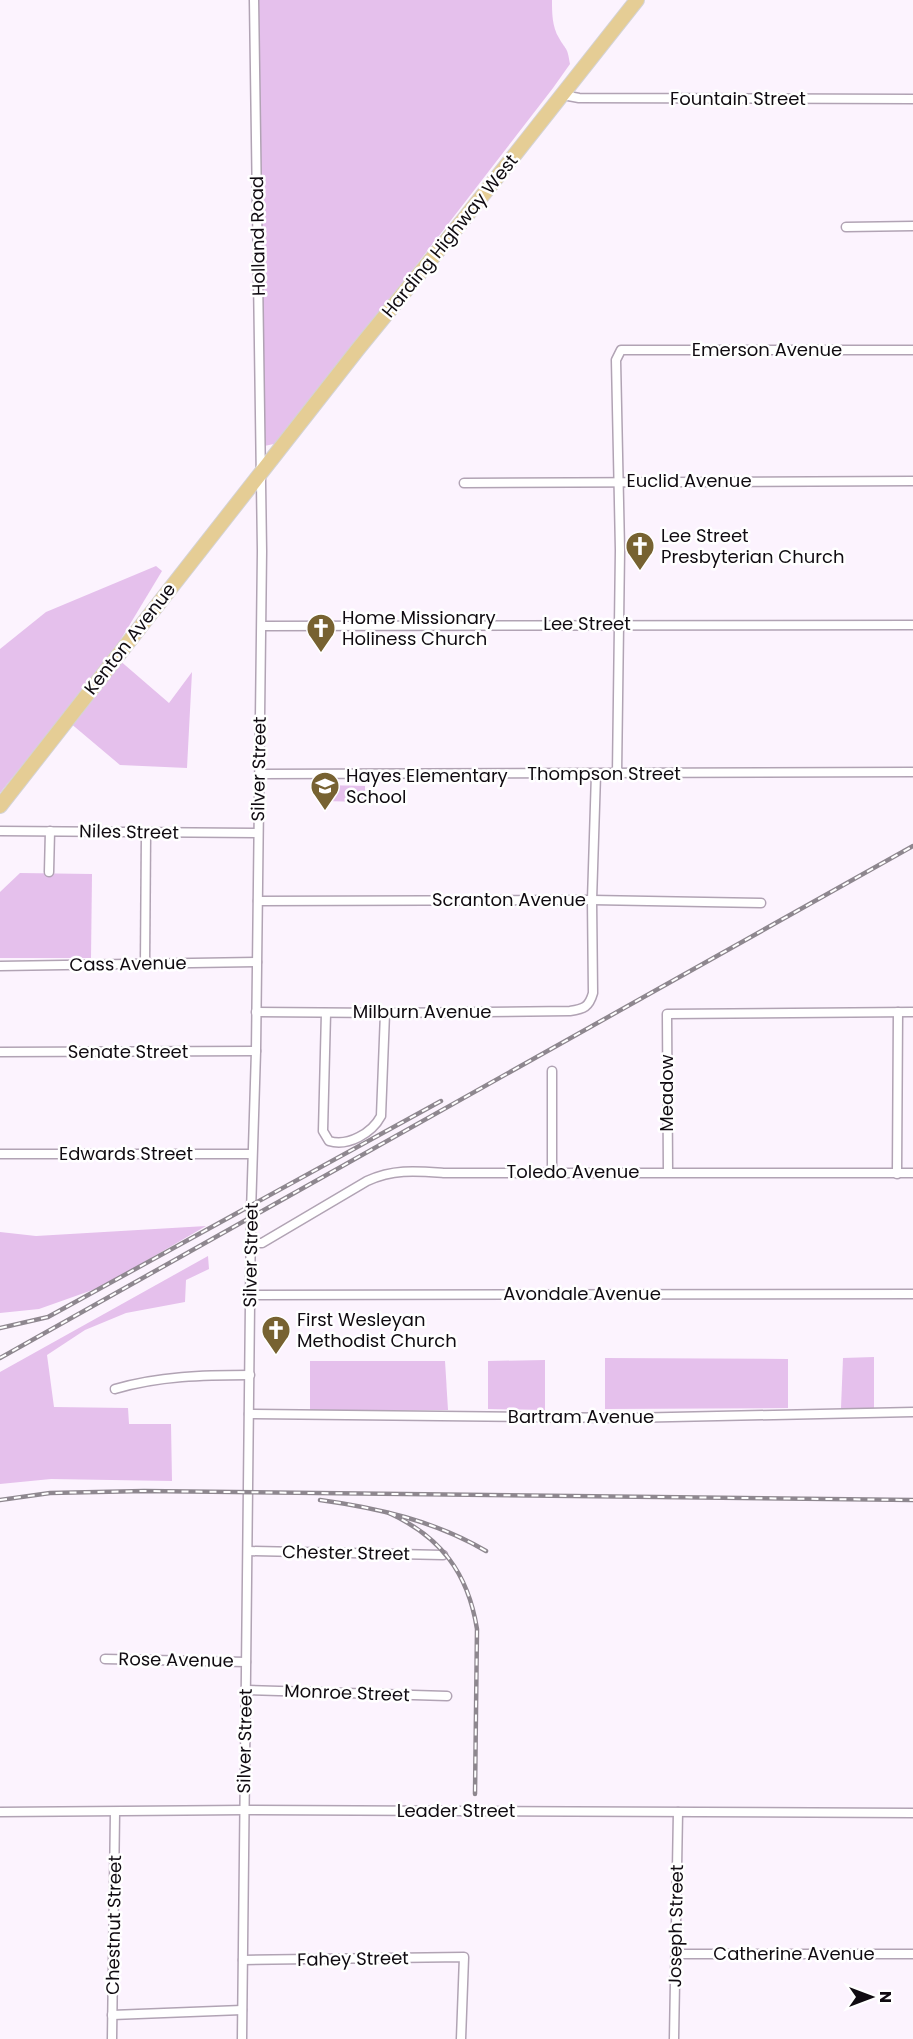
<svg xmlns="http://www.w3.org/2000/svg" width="913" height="2039" font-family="Poppins,sans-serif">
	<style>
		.green { fill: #e5c0ec }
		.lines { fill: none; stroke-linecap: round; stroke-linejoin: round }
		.street-casing { stroke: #b1a3b4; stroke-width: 11 }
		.primary-casing { stroke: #d4d3d4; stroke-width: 16 }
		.street { stroke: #fff; stroke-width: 8 }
		.primary { stroke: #e5cd95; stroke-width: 14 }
		.rail-casing { stroke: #8e878f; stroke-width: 4.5 }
		.rail { stroke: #fff; stroke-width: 2; stroke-dasharray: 7; stroke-linecap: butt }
		.labels { text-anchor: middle; stroke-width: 5; stroke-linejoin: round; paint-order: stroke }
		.street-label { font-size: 18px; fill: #100b11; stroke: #fff }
		.poi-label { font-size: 18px; fill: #100b11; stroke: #fff; text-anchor: start }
	</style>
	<rect width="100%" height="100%" fill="#fcf3fe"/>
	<g class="green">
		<path d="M 258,0 L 552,0 C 552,12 552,27 559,38 C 567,52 567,46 570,64 L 553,88 L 279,443 L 264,446 Z"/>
		<polygon points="156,566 162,571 112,654 0,793 0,649 46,612"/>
		<polygon points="118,659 169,703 192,672 187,768 120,765 69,722"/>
		<polygon points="324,785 365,786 365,802 323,801"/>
		<polygon points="20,873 92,874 91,958 0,958 0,892"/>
		<polygon points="206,1226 101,1287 39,1309 0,1313 0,1232 36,1236"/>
		<polygon points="208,1256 209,1269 186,1280 185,1302 126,1313 85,1330 47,1355 54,1407 128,1408 129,1424 171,1424 172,1481 51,1479 0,1484 0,1372"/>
		<polygon points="874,1357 874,1408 841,1408 843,1358"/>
		<polygon points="605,1358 788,1359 788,1408 605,1409"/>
		<polygon points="545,1360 545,1410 488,1409 488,1361"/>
		<polygon points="310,1361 445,1361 448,1410 310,1411"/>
	</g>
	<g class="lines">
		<g class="street-casing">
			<g id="street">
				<polyline points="563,95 579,98 913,99"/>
				<polyline points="846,227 913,226"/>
				<polyline points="464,483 913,481"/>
				<polyline points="262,626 913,625"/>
				<polyline points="259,774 913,772"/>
				<polyline points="617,774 620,550 616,360 621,350 913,350"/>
				<polyline points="0,831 258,833"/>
				<polyline points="49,872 50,831"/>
				<polyline points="258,901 592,900 761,903"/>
				<polyline points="145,964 146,833"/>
				<polyline points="0,966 257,962"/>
				<path d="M 256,1012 L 385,1013 L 570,1011 C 584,1009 589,1007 593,993 L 592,900 L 596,774"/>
				<path d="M 326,1013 L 323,1131 L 329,1141 C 348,1147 372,1133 381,1116 L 385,1013"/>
				<polyline points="0,1052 256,1051"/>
				<polyline points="0,1154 252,1154"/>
				<polyline points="552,1171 552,1071"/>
				<polyline points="668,1172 667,1014 913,1012"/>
				<polyline points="897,1174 898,1012"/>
				<path d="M 251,1243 L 262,1243 L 367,1181 C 394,1169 415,1171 445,1173 L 913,1173"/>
				<polyline points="251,1295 913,1294"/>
				<path d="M 115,1389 C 159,1376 204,1375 250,1375"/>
				<polyline points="249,1414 625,1418 913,1412"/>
				<polyline points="248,1551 443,1555"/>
				<polyline points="105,1659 246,1662"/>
				<polyline points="246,1690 447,1696"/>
				<polyline points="0,1812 245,1810 913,1813"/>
				<polyline points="676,1954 913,1954"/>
				<polyline points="243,1960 464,1957 461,2039"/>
				<polyline points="112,2015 242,2010"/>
				<polyline points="112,2039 115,1812"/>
				<polyline points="242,2039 251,1212 256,1051 262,551 254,0"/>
				<polyline points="674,2039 678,1812"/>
			</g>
		</g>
		<g class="primary-casing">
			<polyline id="primary" points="0,806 358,349 464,219 637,0"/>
		</g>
		<use href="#street" class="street"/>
		<use href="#primary" class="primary"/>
		<g class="rail-casing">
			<g id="rail">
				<polyline points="0,1328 48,1317 441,1101"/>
				<polyline points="0,1358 913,846"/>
				<polyline points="0,1500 50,1493 144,1491 913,1500"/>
				<path d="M 320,1500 C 378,1508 435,1521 486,1551"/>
				<path d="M 389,1513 C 441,1537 468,1573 477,1629 L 475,1794"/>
			</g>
		</g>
		<use href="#rail" class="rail"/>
	</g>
	<defs>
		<g id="church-pin" transform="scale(1.5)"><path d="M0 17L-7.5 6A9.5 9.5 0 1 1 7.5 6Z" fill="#776231" stroke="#fff"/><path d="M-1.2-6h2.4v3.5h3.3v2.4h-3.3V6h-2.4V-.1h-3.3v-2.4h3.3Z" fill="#fff"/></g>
		<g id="school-pin" transform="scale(1.5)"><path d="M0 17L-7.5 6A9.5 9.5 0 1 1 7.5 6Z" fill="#776231" stroke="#fff"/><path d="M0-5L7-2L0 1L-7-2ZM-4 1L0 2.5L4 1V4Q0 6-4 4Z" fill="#fff"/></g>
	</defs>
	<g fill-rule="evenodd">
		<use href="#church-pin" x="640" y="546"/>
		<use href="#church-pin" x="321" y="628"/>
		<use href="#school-pin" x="325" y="786"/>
		<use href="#church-pin" x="276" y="1330"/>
	</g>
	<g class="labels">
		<g class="street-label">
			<text x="738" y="105">Fountain Street</text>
			<text transform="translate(258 236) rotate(-91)" y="6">Holland Road</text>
			<text transform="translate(450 236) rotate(-51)" y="6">Harding Highway West</text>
			<text x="767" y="356">Emerson Avenue</text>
			<text x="689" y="487">Euclid Avenue</text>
			<text x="587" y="630">Lee Street</text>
			<text transform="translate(130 639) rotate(-52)" y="6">Kenton Avenue</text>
			<text transform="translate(259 769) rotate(-89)" y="6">Silver Street</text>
			<text x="604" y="780">Thompson Street</text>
			<text transform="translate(129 832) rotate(1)" y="6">Niles Street</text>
			<text x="509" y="906">Scranton Avenue</text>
			<text transform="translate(128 964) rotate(-1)" y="6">Cass Avenue</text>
			<text x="422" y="1018">Milburn Avenue</text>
			<text x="128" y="1058">Senate Street</text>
			<text transform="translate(667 1093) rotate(-90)" y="6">Meadow</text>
			<text x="126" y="1160">Edwards Street</text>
			<text x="573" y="1178">Toledo Avenue</text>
			<text transform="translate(251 1255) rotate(-89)" y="6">Silver Street</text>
			<text x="582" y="1300">Avondale Avenue</text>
			<text x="581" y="1423">Bartram Avenue</text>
			<text transform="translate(346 1553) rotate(1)" y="6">Chester Street</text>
			<text transform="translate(176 1660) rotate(1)" y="6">Rose Avenue</text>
			<text transform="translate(347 1693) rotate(2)" y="6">Monroe Street</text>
			<text transform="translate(245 1741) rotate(-89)" y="6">Silver Street</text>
			<text x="456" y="1817">Leader Street</text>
			<text transform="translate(114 1925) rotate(-89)" y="6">Chestnut Street</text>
			<text transform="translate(676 1926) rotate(-89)" y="6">Joseph Street</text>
			<text x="794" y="1960">Catherine Avenue</text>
			<text transform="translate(353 1959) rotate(-1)" y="6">Fahey Street</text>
		</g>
		<g class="poi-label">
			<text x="661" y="542">Lee Street<tspan x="661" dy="21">Presbyterian Church</tspan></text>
			<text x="342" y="624">Home Missionary<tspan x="342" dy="21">Holiness Church</tspan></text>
			<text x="346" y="782">Hayes Elementary<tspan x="346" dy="21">School</tspan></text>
			<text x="297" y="1326">First Wesleyan<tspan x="297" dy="21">Methodist Church</tspan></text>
		</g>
	</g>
	<g transform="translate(871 1997) rotate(90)" stroke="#ffffff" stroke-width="4.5" paint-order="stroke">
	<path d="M0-4.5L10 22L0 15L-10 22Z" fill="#100b11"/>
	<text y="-9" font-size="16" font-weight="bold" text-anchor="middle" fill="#100b11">N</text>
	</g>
</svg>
